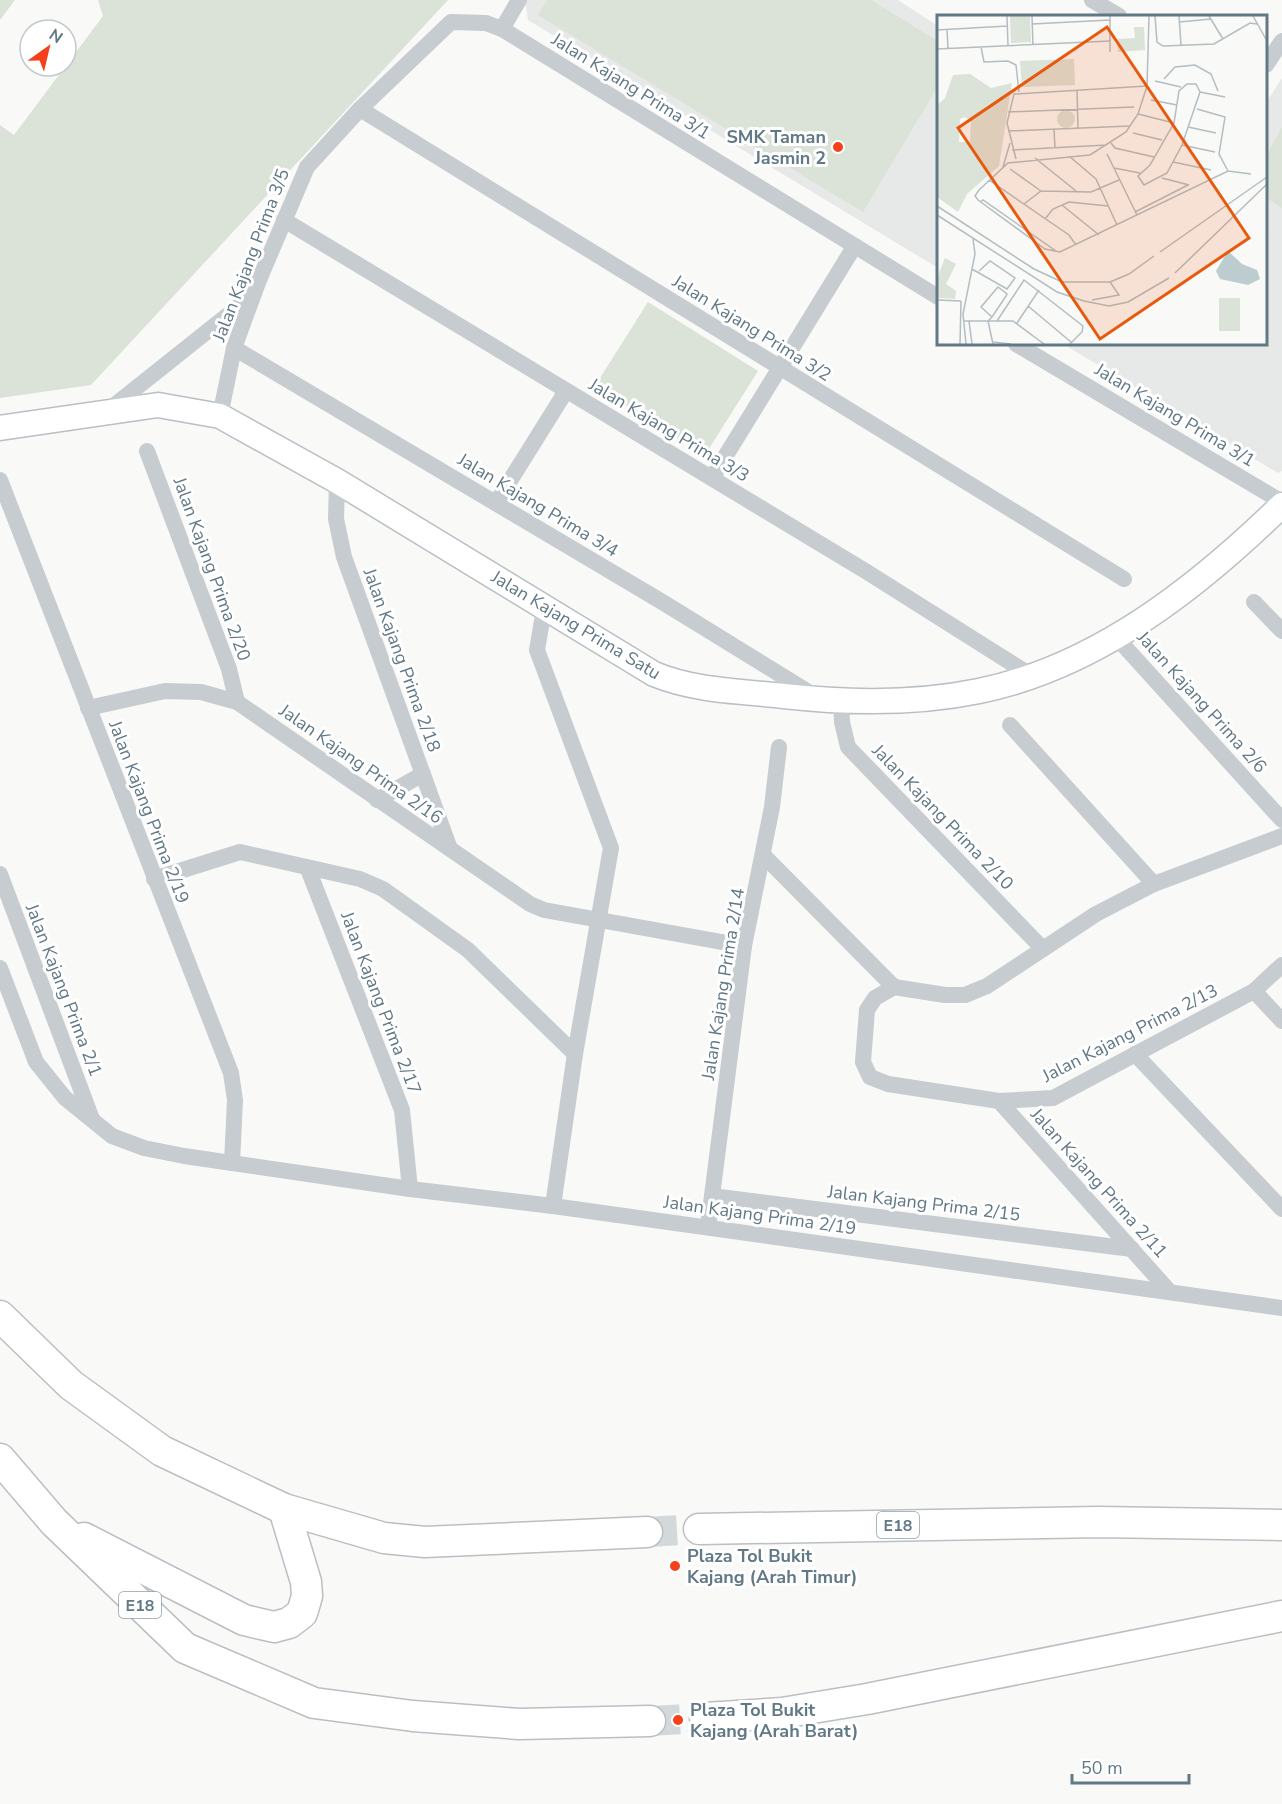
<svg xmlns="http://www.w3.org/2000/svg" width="1282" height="1804" font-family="'Nunito Sans',sans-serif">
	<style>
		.built { fill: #e7e9e8 }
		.green { fill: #dbe2d7 }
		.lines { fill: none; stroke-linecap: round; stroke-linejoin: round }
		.highway-tunnel { stroke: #d3d9da; stroke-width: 30; stroke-dasharray: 30 15; stroke-linecap: butt }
		.secondary-casing { stroke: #b8c0c4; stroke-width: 27 }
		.highway-casing { stroke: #bbbfc2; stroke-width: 33 }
		.street { stroke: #c6cccf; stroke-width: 16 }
		.secondary { stroke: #fff; stroke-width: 24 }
		.highway { stroke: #fff; stroke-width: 30 }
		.poi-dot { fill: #f5401b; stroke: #fff; stroke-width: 2 }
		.labels { text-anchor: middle; stroke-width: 6; stroke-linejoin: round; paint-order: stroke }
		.shield { fill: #fff; stroke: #90a0aa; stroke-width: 1.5 }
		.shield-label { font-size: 16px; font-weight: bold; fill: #617885 }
		.street-label { font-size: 18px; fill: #617885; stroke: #fff }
		.poi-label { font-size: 18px; font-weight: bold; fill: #617885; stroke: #fff; text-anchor: start }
		.inset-road { fill: none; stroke: #b3bdc2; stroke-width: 1.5 }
		.view { fill: #e8590c; fill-opacity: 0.15; stroke: #e8590c; stroke-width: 3 }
		.inset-edge { fill: none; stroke: #617885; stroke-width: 3 }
	</style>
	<rect width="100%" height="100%" fill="#f9f9f7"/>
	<g class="built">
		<polygon points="525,0 898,0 938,26 938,268 528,20"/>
		<polygon points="1282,78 1282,471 1278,473 1063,344 1266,344 1266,103"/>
	</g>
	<g class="green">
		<polygon points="0,0 15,0 0,20"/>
		<polygon points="98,0 448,0 91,385 0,398 0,125 14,135 103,16"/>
		<polygon points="547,0 871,0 938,41 938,86 863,212 538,15"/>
		<polygon points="1282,127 1282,208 1266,198 1266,156"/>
		<polygon points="648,302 758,371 705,455 595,386"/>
	</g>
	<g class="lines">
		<g class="highway-tunnel">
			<polyline points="647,1532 699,1529"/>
			<polyline points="650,1721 705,1718"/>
		</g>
		<g class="secondary-casing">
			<path id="secondary" d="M 0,428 L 158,405 L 220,416 L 337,481 L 654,674 C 695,691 740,691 784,696 C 847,703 916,704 979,691 C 1097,667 1198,587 1282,505"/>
		</g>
		<g class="highway-casing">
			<g id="highway">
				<polyline points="0,1316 71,1385 162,1451 284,1509 384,1538 425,1542 647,1532"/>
				<polyline points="0,1459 54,1522 185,1648 314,1703 413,1716 519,1724 650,1721"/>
				<polyline points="699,1529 1098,1522 1282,1525"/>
				<polyline points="84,1538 244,1620 274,1627 289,1623 302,1613 307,1596 306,1582 284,1509"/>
				<polyline points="705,1718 782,1713 867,1699 1282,1616"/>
			</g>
		</g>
		<g class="street">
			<polyline points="1092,0 1119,16"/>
			<polyline points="502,29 519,0"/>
			<polyline points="1266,65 1282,41"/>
			<polyline points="360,109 1124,579"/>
			<polyline points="284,220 867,572 1032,676"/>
			<polyline points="1016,344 1282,502"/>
			<polyline points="234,348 664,603 815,696"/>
			<polyline points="106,412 253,295"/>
			<polyline points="220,416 234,348 259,280 307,167 360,109 451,22 486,23 502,29 938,297"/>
			<polyline points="147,451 229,669 237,702"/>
			<polyline points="712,478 854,247"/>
			<polyline points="0,480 231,1073 235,1100 232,1163"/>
			<polyline points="337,481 336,519 344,557 450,849"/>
			<polyline points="496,503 566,391"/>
			<polyline points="1254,602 1282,631"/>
			<polyline points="544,609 537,650 611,848 575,1054 553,1206"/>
			<polyline points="1116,637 1282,820"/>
			<polyline points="841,700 842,722 848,747 1042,948"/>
			<polyline points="88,708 165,691 201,692 237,702 530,904 544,910 744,946"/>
			<polyline points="1010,725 1154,884"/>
			<polyline points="377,800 423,774"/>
			<polyline points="1282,836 1154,884 1096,914 987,986 965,995 945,995 894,987 875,998 867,1010 863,1062 870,1077 888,1084 999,1101 1053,1098 1254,991 1282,965"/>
			<polyline points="764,856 894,987"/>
			<polyline points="308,869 402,1110 410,1189"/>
			<polyline points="0,874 92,1119"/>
			<polyline points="154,879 240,852 360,879 383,889 468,950 575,1054"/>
			<polyline points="0,968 36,1062 65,1098 112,1136 144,1148 184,1156 410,1189 553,1206 1282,1308"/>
			<polyline points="1254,991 1282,1021"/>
			<polyline points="1135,1054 1282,1209"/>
			<polyline points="999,1101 1169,1291"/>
			<polyline points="712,1196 1132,1249"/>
			<polyline points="708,1227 744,946 772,807 779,747"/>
		</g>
		<use href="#secondary" class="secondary"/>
		<use href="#highway" class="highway"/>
	</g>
	<g class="poi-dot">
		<circle cx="838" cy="147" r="6"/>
		<circle cx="675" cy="1566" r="6"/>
		<circle cx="678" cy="1720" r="6"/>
	</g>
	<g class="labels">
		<g class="shield">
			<rect x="877" y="1512" width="42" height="26" rx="4.5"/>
			<rect x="119" y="1592" width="42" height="26" rx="4.5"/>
		</g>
		<g class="shield-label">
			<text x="898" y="1531">E18</text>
			<text x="140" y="1611">E18</text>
		</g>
		<g class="street-label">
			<text transform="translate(631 86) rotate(32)" y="6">Jalan Kajang Prima 3/1</text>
			<text transform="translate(251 255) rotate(-69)" y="6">Jalan Kajang Prima 3/5</text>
			<text transform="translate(752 328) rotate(32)" y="6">Jalan Kajang Prima 3/2</text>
			<text transform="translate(1175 415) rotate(31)" y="6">Jalan Kajang Prima 3/1</text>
			<text transform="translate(669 430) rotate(31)" y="6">Jalan Kajang Prima 3/3</text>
			<text transform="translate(538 505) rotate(31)" y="6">Jalan Kajang Prima 3/4</text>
			<text transform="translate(212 569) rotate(70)" y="6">Jalan Kajang Prima 2/20</text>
			<text transform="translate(576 625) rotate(31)" y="6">Jalan Kajang Prima Satu</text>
			<text transform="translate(402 660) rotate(70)" y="6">Jalan Kajang Prima 2/18</text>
			<text transform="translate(1202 702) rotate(48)" y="6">Jalan Kajang Prima 2/6</text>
			<text transform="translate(361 764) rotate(35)" y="6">Jalan Kajang Prima 2/16</text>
			<text transform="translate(149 812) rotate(69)" y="6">Jalan Kajang Prima 2/19</text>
			<text transform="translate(943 817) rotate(46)" y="6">Jalan Kajang Prima 2/10</text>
			<text transform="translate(723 984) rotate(-81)" y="6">Jalan Kajang Prima 2/14</text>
			<text transform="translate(64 990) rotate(69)" y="6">Jalan Kajang Prima 2/1</text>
			<text transform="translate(381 1003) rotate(69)" y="6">Jalan Kajang Prima 2/17</text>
			<text transform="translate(1130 1033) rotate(-27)" y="6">Jalan Kajang Prima 2/13</text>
			<text transform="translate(1099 1183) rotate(48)" y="6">Jalan Kajang Prima 2/11</text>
			<text transform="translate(924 1203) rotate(7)" y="6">Jalan Kajang Prima 2/15</text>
			<text transform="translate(760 1215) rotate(8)" y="6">Jalan Kajang Prima 2/19</text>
		</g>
		<g class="poi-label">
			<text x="826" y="143" text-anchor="end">SMK Taman<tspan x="826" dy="21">Jasmin 2</tspan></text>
			<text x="687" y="1562">Plaza Tol Bukit<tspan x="687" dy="21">Kajang (Arah Timur)</tspan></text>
			<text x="690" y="1716">Plaza Tol Bukit<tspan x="690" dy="21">Kajang (Arah Barat)</tspan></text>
		</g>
	</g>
	<g transform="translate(937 15)">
		<rect width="330" height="330" fill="#f9f9f7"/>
		<path d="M 73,1 L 93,1 L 94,27 L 74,28 ZM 197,12 L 207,12 L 208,35 L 181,37 L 180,24 L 198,23 ZM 137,44 L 138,70 L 85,72 L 83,46 ZM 33,59 L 54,73 L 75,68 L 62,151 L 30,179 L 21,197 L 0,182 L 0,90 L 8,83 L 16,60 ZM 28,102 L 34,107 L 33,127 L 22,127 L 23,104 ZM120 104a9 9 0 1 1 18 0a9 9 0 1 1-18 0ZM 8,243 L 19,249 L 9,269 L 19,276 L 18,284 L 0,283 L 0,263 ZM 282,283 L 303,283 L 303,316 L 282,316 Z" fill="#dbe2d7" fill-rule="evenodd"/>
		<path d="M 291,236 L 305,249 L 320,255 L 323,264 L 311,270 L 283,264 L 279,256 Z" fill="#bdcccf"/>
		<path class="inset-road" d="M 70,1 L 71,31M 95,1 L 96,30M 218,1 L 220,27 L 226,31 L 277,29 L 313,8 L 320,9M 242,1 L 244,30M 272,1 L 286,24M 316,1 L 330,26M 242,7 L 274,4M 95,9 L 173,5M 10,14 L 11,34M 0,15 L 70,11M 44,32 L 47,47 L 71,46 L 79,50 L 82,77M 0,34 L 174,26M 173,37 L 173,1M 227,64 L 238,52 L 258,50 L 274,59 L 281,76M 218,66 L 244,72M 250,69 L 259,69 L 263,77 L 245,130 L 230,158 L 207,170 L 201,161 L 213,150 L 237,108 L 242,76 ZM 140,75 L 141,113M 263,77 L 288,82M 214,85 L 240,90M 260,94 L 288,102 L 282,139 L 291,156M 71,97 L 197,92M 201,99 L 237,108M 251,112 L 279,118M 117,114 L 118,133M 71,116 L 193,111M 196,118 L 225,125M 174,128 L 178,133 L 217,142M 245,130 L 278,137M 75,135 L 170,130M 170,139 L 200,200M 132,141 L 159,164 L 180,210M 98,143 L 139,176M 79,144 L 70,108 L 77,79 L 210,71M 236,147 L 274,155M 66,152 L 73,128M 177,153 L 203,158M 73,154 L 104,176M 225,163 L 252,170M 52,165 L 132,220 L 139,230M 41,185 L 108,234 L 123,237 L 291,156 L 314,159M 41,185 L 38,181 L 42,175 L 71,148 L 153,140 L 189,117 L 201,99 L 210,71 L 212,1M 43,187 L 46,185 L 119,236M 87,189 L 104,176 L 154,177 L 182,165M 125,190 L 162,220M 0,191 L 97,254 L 125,267 L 173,267 L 192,259 L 217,241M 198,197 L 251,170M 0,200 L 120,277 L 147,286 L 172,291 L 191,287 L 232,263M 108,204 L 116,194 L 132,187 L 171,191M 223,237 L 330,162M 35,254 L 70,274 L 78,263 L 53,246 L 42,256M 238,258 L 330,169M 0,285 L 24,286M 155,285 L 182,280 L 173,267M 91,291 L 134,327M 55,302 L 44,292 L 61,272 L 70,279 L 69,281 L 55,302 L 51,306 L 56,329M 26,306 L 76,306 L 107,329M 32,306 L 35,329M 60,306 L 87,265 L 146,311 L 145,317 L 133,329M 80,308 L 102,275M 55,327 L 74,329M 23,329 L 24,286M 29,329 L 26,299 L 38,239 L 36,224"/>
		<path class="view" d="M 170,12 L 312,223 L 163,324 L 21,113 Z"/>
		<rect width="330" height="330" class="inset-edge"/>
	</g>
	<g transform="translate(48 48) rotate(34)"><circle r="28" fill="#ffffff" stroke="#c0c9ce" stroke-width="1.5"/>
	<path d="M0-4.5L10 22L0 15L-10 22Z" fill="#f5401b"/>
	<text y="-9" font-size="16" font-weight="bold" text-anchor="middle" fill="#617885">N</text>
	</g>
	<path d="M1072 1774v9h117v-9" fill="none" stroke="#617885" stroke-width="3"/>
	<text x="1081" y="1774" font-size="18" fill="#617885" stroke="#ffffff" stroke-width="4.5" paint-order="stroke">50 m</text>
</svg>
